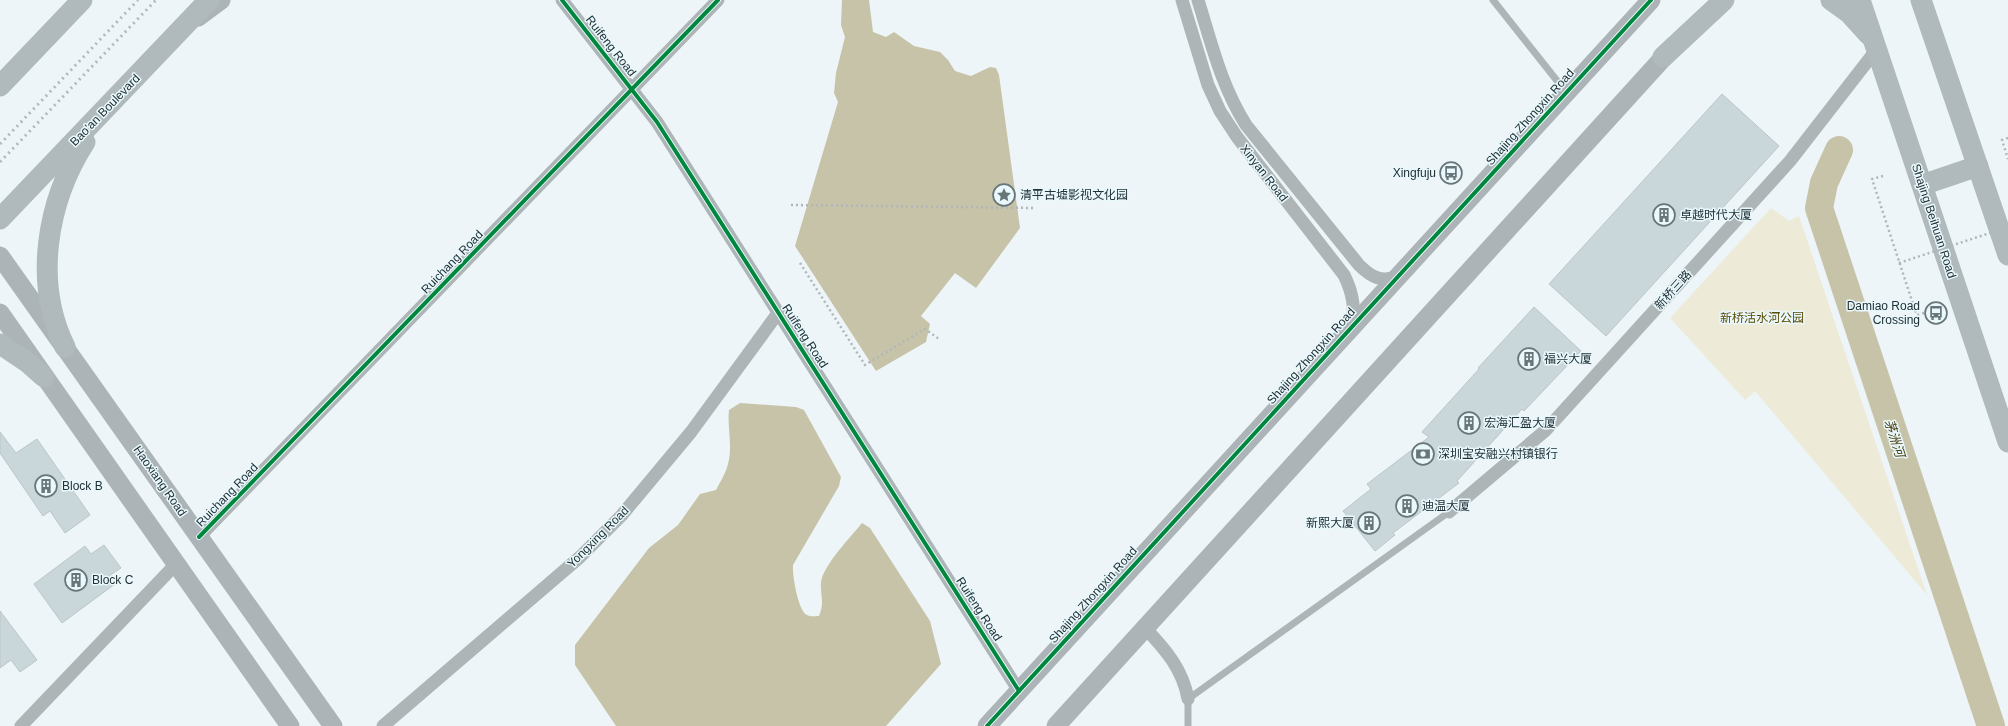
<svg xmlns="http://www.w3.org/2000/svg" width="2008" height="726" font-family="Helvetica,'Noto Sans SC',sans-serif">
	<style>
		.green { fill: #edebd8 }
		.water { fill: #c6c3a8 }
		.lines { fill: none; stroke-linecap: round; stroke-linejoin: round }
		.river { stroke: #c6c3a8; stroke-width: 28 }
		.building { fill: #cad7da; stroke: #bcc6c9 }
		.path { stroke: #b0b7b9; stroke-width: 2.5; stroke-dasharray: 2 3; stroke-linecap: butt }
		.lane { stroke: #aeb5b7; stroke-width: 7 }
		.street { stroke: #aeb5b7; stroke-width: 13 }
		.secondary { stroke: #acb4b7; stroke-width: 19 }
		.primary { stroke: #b0b9bc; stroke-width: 21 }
		.rail { stroke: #b2b9bc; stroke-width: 3; stroke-dasharray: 2 4; stroke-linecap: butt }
		.path-bridge { stroke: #b0b7b9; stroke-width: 2.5; stroke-dasharray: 2 3; stroke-linecap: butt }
		.cycleway-casing { stroke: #e9f8fc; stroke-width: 6 }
		.cycleway { stroke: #00873e; stroke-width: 4 }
		.labels { text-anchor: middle; stroke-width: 3; stroke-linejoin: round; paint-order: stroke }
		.street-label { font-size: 12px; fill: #223135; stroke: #e9f8fc }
		.poi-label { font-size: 12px; fill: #223135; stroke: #e9f8fc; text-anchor: start }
		.park-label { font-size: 12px; fill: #5a4c05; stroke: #e9f8fc }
		.water-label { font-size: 13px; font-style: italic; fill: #4f4415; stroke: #e9f8fc }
	</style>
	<rect width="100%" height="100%" fill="#edf5f8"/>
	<polygon class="green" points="1771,208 1789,221 1799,216 1927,595 1755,391 1745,400 1670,318"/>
	<g class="water">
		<polygon points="842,0 869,0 873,32 886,37 894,32 914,46 940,52 948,60 955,71 971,76 990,67 996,68 999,75 1020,228 976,288 955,273 921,316 930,324 926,342 876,371 795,246 838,102 834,93 836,73 845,37 841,25"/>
		<path d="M 740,403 L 796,407 L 804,410 L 841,477 L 839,486 L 793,565 C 792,574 798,611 807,615 C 810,617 816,616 819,616 C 825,602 820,595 821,582 C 824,564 851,537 862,523 L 870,528 L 930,621 L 941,664 L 886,726 L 616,726 L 575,665 L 575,645 L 649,548 L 678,525 L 700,494 L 716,490 C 720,482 726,473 728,464 C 733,446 727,427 729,410 Z"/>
	</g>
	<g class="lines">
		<polyline class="river" points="1839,150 1824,183 1819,208 1991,726"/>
	</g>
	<g class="building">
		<polygon points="1722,94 1779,146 1606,336 1549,284"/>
		<polygon points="1534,307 1581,351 1524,411 1522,409 1457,481 1459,483 1393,533 1395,535 1375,551 1343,511 1371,489 1367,484 1429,437 1422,432 1479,369 1478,368"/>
		<polygon points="0,432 16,453 37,439 90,515 65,533 50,511 43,516 0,453"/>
		<polygon points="104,545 121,568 109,576 115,584 62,623 34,584 85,546 91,554"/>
		<polygon points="0,611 37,660 20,672 11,660 0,668"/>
	</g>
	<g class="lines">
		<g class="path">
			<polyline points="2008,138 2002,140 2008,159"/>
			<polyline points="1883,176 1872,179 1913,304 1917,315 1928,312"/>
			<polyline points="791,205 1036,208"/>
			<polyline points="800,263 865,365 925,329 939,339"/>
		</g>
		<g class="lane">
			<polyline points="1493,0 1566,92"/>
			<polyline points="1188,726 1188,699 1449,512"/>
		</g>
		<g class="street">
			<polyline points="562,0 657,122 1019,691"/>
			<path d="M 1182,0 L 1208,85 L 1220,111 L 1237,137 L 1344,275 C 1352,291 1358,313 1348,329"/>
			<path d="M 1198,0 C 1212,45 1221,85 1246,125 L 1359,265 C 1371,277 1382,283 1398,276"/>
			<polyline points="1449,512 1546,430 1790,161 1877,49"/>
			<polyline points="199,537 718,0"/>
			<path d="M 1146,629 C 1166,650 1183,670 1188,699"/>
			<polyline points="21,726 176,564"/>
			<polyline points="383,726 580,557 621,516 691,432 778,313"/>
		</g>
		<g class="secondary">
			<polyline points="198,17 221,0"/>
			<polyline points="0,256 333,726"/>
			<polyline points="0,313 290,726"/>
			<polyline points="987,726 1651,0"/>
			<polyline points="1056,726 1674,46"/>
		</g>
		<g class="primary">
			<polyline points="1831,0 1849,13 1869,35"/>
			<polyline points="1860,0 2008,442"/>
			<polyline points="1921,0 2008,255"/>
			<polyline points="1663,57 1724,0"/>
			<polyline points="0,86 82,0"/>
			<polyline points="1922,185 1978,166"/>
			<polyline points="0,219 209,0"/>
			<polyline points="0,344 27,362 44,377"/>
			<path d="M 65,347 C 33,282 47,201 85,142"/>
		</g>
		<g class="rail">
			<polyline points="0,144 138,0"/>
			<polyline points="0,162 156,0"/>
		</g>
		<polyline class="path-bridge" points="1899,263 2008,227"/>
		<g class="cycleway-casing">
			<g id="cycleway">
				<polyline points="562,0 657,122 1019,691"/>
				<polyline points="199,537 718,0"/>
				<polyline points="987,726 1651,0"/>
			</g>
		</g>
		<use href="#cycleway" class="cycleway"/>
	</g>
	<defs>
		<g id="bus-ring" transform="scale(1.15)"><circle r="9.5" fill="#e9f8fc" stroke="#697679" stroke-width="1.5"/><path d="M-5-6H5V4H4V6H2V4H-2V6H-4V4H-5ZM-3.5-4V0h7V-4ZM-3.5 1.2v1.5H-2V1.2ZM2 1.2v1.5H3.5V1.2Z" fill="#697679"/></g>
		<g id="sight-ring" transform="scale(1.15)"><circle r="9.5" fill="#e9f8fc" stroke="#697679" stroke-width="1.5"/><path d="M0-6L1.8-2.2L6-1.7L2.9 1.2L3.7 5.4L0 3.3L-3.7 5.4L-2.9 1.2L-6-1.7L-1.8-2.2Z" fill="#697679"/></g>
		<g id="building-ring" transform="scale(1.15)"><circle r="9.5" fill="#e9f8fc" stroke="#697679" stroke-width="1.5"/><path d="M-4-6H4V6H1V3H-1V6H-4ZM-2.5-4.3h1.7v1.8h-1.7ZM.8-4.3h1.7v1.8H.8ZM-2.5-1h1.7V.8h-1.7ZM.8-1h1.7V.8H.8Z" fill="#697679"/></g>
		<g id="bank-ring" transform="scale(1.15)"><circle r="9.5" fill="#e9f8fc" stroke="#697679" stroke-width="1.5"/><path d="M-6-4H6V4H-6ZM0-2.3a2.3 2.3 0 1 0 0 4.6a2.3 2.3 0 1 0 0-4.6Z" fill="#697679"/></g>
	</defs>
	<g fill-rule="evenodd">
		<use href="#bus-ring" x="1451" y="173"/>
		<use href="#sight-ring" x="1004" y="195"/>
		<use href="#building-ring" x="1664" y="215"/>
		<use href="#bus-ring" x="1936" y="313"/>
		<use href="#building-ring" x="1529" y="359"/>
		<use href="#building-ring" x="1469" y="423"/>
		<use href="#bank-ring" x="1423" y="454"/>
		<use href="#building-ring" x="46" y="486"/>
		<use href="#building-ring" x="1407" y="506"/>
		<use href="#building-ring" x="1369" y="523"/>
		<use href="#building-ring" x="76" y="580"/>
	</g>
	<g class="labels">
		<g class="street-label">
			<text transform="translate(611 46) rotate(52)" y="4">Ruifeng Road</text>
			<text transform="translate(105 110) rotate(-46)" y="4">Bao'an Boulevard</text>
			<text transform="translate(1530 117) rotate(-48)" y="4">Shajing Zhongxin Road</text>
			<text transform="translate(1264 173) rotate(52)" y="4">Xinyan Road</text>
			<text transform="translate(1934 221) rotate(72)" y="4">Shajing Beihuan Road</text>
			<text transform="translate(452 262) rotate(-46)" y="4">Ruichang Road</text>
			<text transform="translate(1673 290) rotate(-48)" y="4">新桥三路</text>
			<text transform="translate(805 336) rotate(57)" y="4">Ruifeng Road</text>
			<text transform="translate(1311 356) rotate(-48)" y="4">Shajing Zhongxin Road</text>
			<text transform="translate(160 481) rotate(55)" y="4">Haoxiang Road</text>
			<text transform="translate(227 495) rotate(-46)" y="4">Ruichang Road</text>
			<text transform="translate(598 537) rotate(-45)" y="4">Yongxing Road</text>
			<text transform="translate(1093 595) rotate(-48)" y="4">Shajing Zhongxin Road</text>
			<text transform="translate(979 609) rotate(57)" y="4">Ruifeng Road</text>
		</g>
		<g class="poi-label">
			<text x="1436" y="177" text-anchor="end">Xingfuju</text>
			<text x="1020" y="199">清平古墟影视文化园</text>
			<text x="1680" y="219">卓越时代大厦</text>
			<text x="1920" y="310" text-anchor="end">Damiao Road<tspan x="1920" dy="14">Crossing</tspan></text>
			<text x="1544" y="363">福兴大厦</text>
			<text x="1484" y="427">宏海汇盈大厦</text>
			<text x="1438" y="458">深圳宝安融兴村镇银行</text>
			<text x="62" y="490">Block B</text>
			<text x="1422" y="510">迪温大厦</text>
			<text x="1354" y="527" text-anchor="end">新熙大厦</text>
			<text x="92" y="584">Block C</text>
		</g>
		<g class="park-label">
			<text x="1762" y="322">新桥活水河公园</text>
		</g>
		<g class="water-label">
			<text transform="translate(1895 438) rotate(72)" y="5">茅洲河</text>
		</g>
	</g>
</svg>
